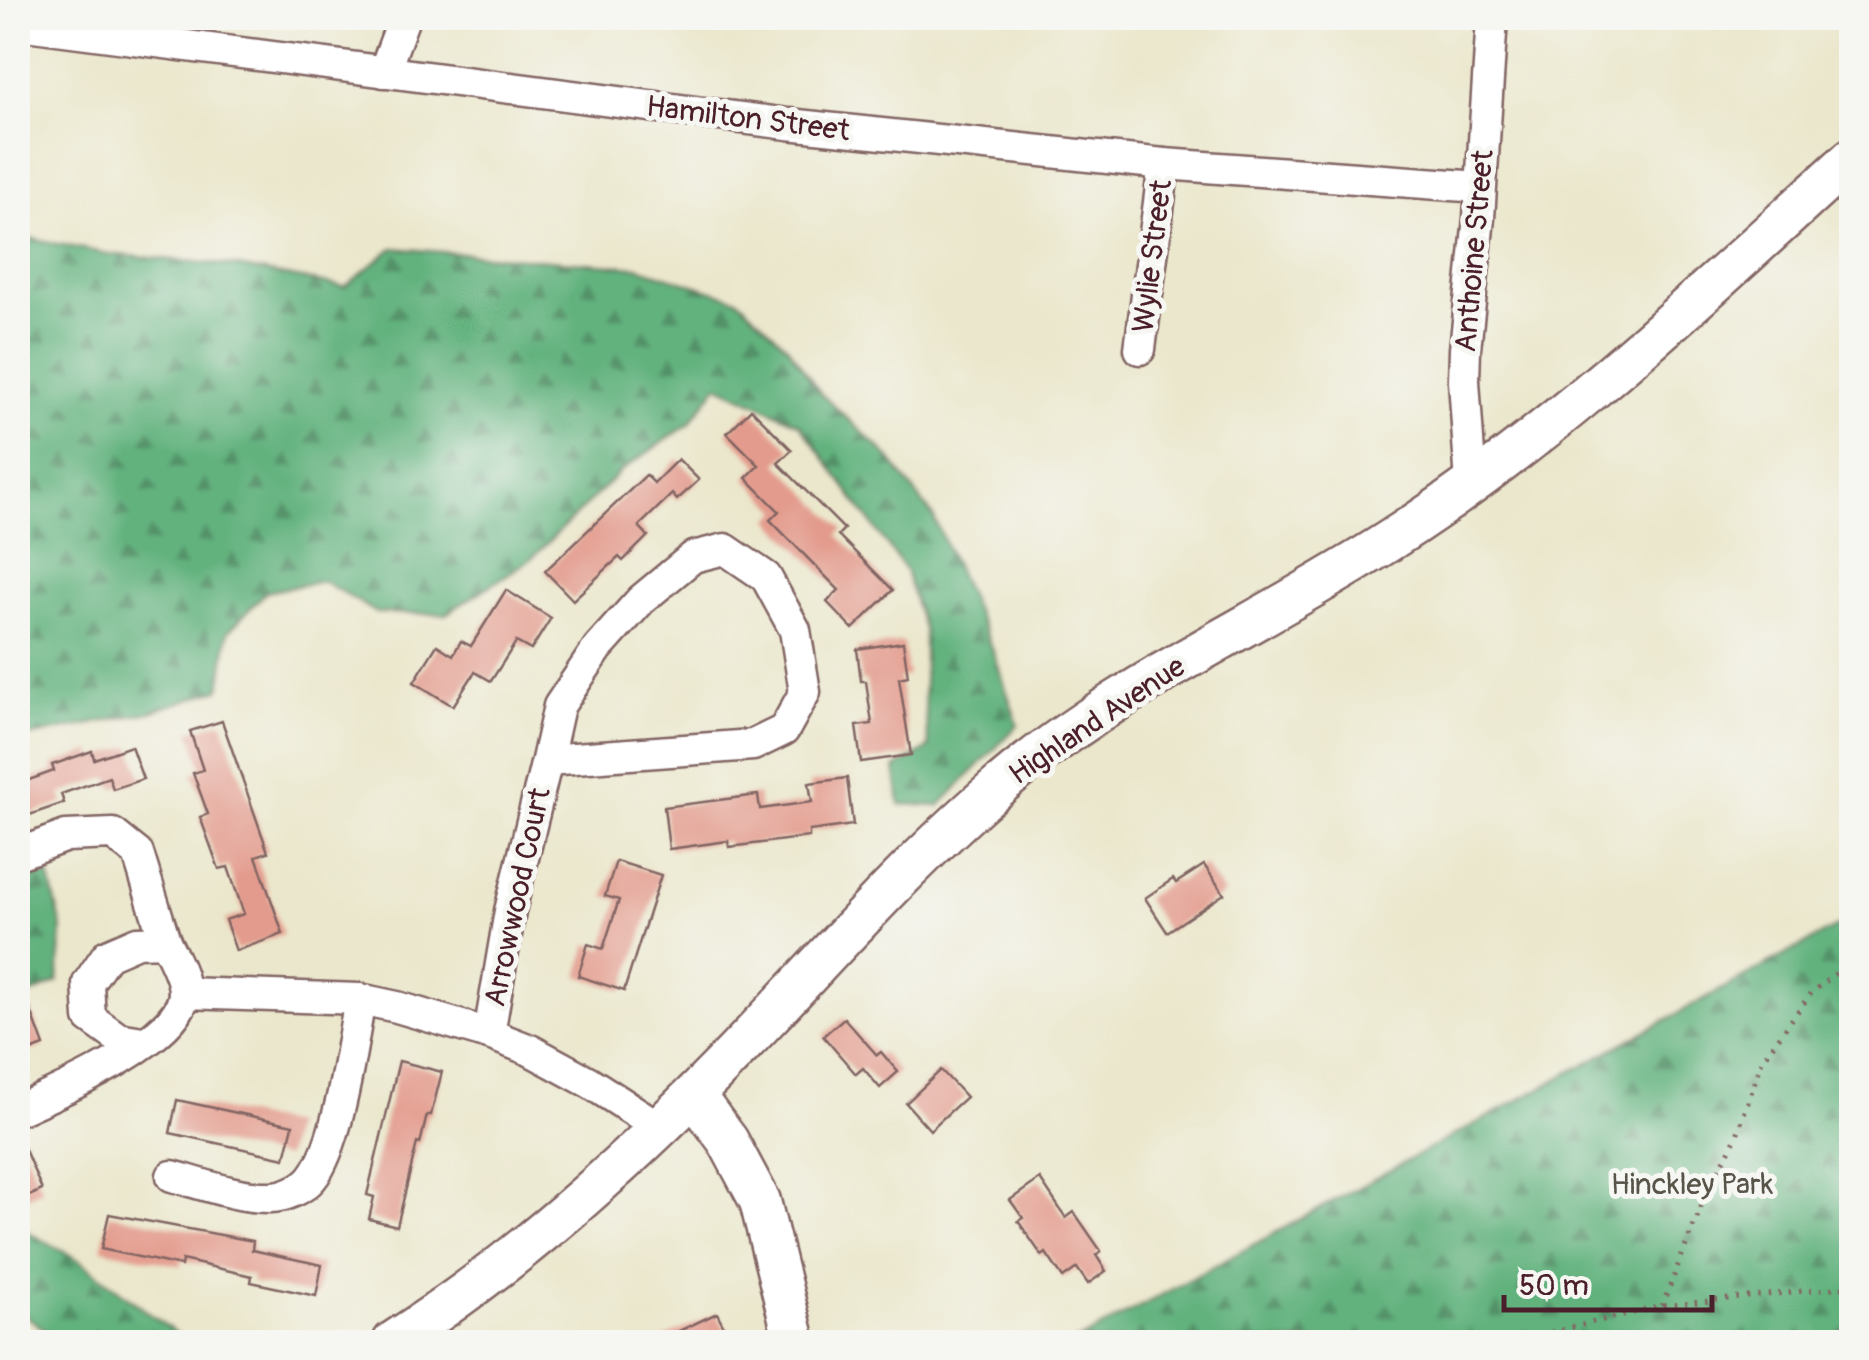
<svg xmlns="http://www.w3.org/2000/svg" width="1869" height="1360" font-family="Pangolin,sans-serif">
	<style>
		.forest { fill: url(#forest-firs); stroke: #566854; stroke-width: 2.5 }
		.building { fill: #e39b8d }
		.lines { fill: none; stroke-linecap: round; stroke-linejoin: round }
		.minor-casing { stroke: #826563; stroke-width: 35 }
		.tertiary-casing { stroke: #826563; stroke-width: 45 }
		.path { stroke: #826563; stroke-width: 5; stroke-dasharray: 2.5 8; stroke-linecap: butt }
		.minor { stroke: #fff; stroke-width: 30 }
		.tertiary { stroke: #fff; stroke-width: 40 }
		.labels { text-anchor: middle; stroke-width: 10; stroke-linejoin: round; paint-order: stroke }
		.street-label { font-size: 30px; fill: #4a1f2b; stroke: #f6f6f2 }
		.park-label { font-size: 30px; fill: #58544a; stroke: #f6f6f2 }
	</style>
	<defs>
		<pattern id="forest-firs" width="22" height="20" patternUnits="userSpaceOnUse" patternTransform="scale(2.5)"><rect width="22" height="20" fill="#62b27e"/><path d="M5 1l3.5 6h-7zM16 11l3.5 6h-7z" fill="#539067"/></pattern>
	</defs>
	<rect width="100%" height="100%" fill="#f6f6f2"/>
	<filter id="ink" filterUnits="userSpaceOnUse"><feTurbulence type="fractalNoise" baseFrequency=".01" numOctaves="2"/><feDisplacementMap in="SourceGraphic" scale="20" xChannelSelector="R" yChannelSelector="G"/><feConvolveMatrix kernelMatrix="1 2 1 2 8 2 1 2 1" color-interpolation-filters="sRGB"/></filter>
	<filter id="wash" filterUnits="userSpaceOnUse"><feTurbulence type="fractalNoise" baseFrequency=".0048" numOctaves="4" result="noise"/><feDisplacementMap in="SourceGraphic" scale="40" xChannelSelector="R" yChannelSelector="G"/><feGaussianBlur stdDeviation="2.25" result="paint"/><feColorMatrix in="noise" values="0 0 0 0 0 0 0 0 0 0 0 0 0 0 0 0 0 1.4 0 .05"/><feComposite in="paint" operator="in"/></filter>
	<g filter="url(#wash)">
		<rect width="100%" height="100%" fill="#ebe7cc"/>
		<g class="forest">
			<polygon points="18,236 108,254 227,265 345,287 393,248 638,267 738,299 788,347 821,394 886,454 933,516 993,651 1018,725 939,806 900,804 895,768 929,748 924,699 924,632 905,570 800,424 718,385 689,424 622,470 531,559 446,614 377,613 323,581 266,592 228,632 220,689 150,712 18,739"/>
			<polygon points="49,874 62,928 58,982 18,1001 18,879"/>
			<polygon points="1851,919 1851,1321 1829,1342 1075,1342"/>
			<polygon points="24,1230 79,1260 187,1342 61,1342 25,1315 18,1316 18,1232"/>
		</g>
		<g id="blocks">
			<g class="building">
				<polygon points="751,409 792,450 778,463 844,529 838,535 893,590 853,629 827,602 839,590 770,520 779,511 746,478 759,465 727,433"/>
				<polygon points="678,459 699,480 677,500 672,494 639,526 648,536 623,561 619,557 573,600 545,571 646,475 654,483"/>
				<polygon points="506,590 551,618 531,650 516,642 491,681 475,672 453,706 414,682 437,645 453,655 461,641 471,646"/>
				<polygon points="903,642 908,676 899,678 911,755 861,762 856,726 872,724 866,681 861,681 857,649"/>
				<polygon points="222,721 268,852 256,856 283,934 236,951 225,920 244,914 228,867 219,869 200,817 208,814 193,773 203,770 190,731"/>
				<polygon points="131,746 143,779 113,789 109,777 61,794 64,803 18,819 18,784 54,771 52,765 92,751 94,759"/>
				<polygon points="847,778 853,825 809,831 809,837 729,847 728,841 669,849 664,807 758,795 760,809 812,802 809,783"/>
				<polygon points="616,861 661,875 624,991 578,976 588,944 603,949 619,900 605,896"/>
				<polygon points="1204,865 1224,894 1167,932 1145,898 1173,879 1176,883"/>
				<polygon points="20,981 44,1046 18,1056 18,982"/>
				<polygon points="844,1018 877,1055 881,1052 898,1072 880,1088 863,1068 856,1074 823,1036"/>
				<polygon points="399,1061 442,1072 431,1115 427,1115 420,1144 417,1143 397,1226 369,1219 374,1197 367,1195"/>
				<polygon points="941,1070 966,1097 930,1130 906,1103"/>
				<polygon points="177,1100 293,1125 285,1158 170,1133"/>
				<polygon points="18,1133 42,1190 18,1201"/>
				<polygon points="1040,1179 1066,1218 1074,1212 1101,1251 1096,1255 1106,1271 1088,1284 1077,1268 1063,1278 1046,1253 1042,1256 1018,1221 1023,1218 1010,1200"/>
				<polygon points="109,1214 253,1241 252,1250 322,1265 316,1296 251,1282 252,1276 182,1260 181,1266 101,1249"/>
				<polygon points="717,1313 732,1342 656,1342"/>
			</g>
		</g>
	</g>
	<g filter="url(#ink)">
		<use href="#blocks" fill-opacity="0" stroke="#826563" stroke-width="2.5"/>
		<g class="lines">
			<g class="minor-casing">
				<g id="minor">
					<polyline points="18,24 788,124 1164,164 1480,187"/>
					<polyline points="384,72 404,18"/>
					<polyline points="1140,349 1164,164"/>
					<polyline points="1471,484 1464,381 1465,349 1479,218 1492,18"/>
					<polyline points="18,854 66,836 113,834 138,854 165,941"/>
					<polyline points="184,993 360,999 397,1007 489,1034 530,1050 589,1082 659,1127"/>
					<polyline points="489,1034 510,911 547,760 753,745 784,730 805,692 795,630 766,577 725,549 693,557 641,600 598,648 559,706 547,760"/>
					<path d="M 18,1110 C 56,1093 184,1038 184,992 C 184,976 172,956 165,941 L 137,942 L 107,955 L 88,983 L 90,1018 L 118,1038 L 143,1042"/>
					<path d="M 172,1176 C 203,1184 239,1198 271,1197 C 284,1197 303,1189 312,1178 C 339,1145 352,1043 360,999"/>
				</g>
			</g>
			<g class="tertiary-casing">
				<g id="tertiary">
					<polyline points="694,1095 728,1141 760,1201 795,1342"/>
					<path d="M 393,1342 C 503,1271 599,1188 692,1096 C 794,996 884,885 992,792 C 1112,687 1260,625 1392,539 C 1560,431 1705,291 1852,158"/>
				</g>
			</g>
			<g class="path">
				<polyline points="1662,1306 1704,1200 1737,1135 1762,1060 1812,992 1852,961"/>
				<polyline points="1510,1342 1662,1306 1852,1286"/>
			</g>
			<use href="#minor" class="minor"/>
			<use href="#tertiary" class="tertiary"/>
		</g>
	</g>
	<g class="labels">
		<g class="street-label">
			<text transform="translate(748 118) rotate(7)" y="10">Hamilton Street</text>
			<text transform="translate(1474 251) rotate(-85)" y="10">Anthoine Street</text>
			<text transform="translate(1152 256) rotate(-83)" y="10">Wylie Street</text>
			<text transform="translate(1097 720) rotate(-34)" y="10">Highland Avenue</text>
			<text transform="translate(517 897) rotate(-78)" y="10">Arrowwood Court</text>
		</g>
		<g class="park-label">
			<text x="1692" y="1194">Hinckley Park</text>
		</g>
	</g>
	<rect width="1869" height="1360" fill="none" stroke="#f6f6f2" stroke-width="60"/>
	<path d="M1504 1295v15h208v-15" fill="none" stroke="#4a1f2b" stroke-width="5"/>
	<text x="1519" y="1295" font-size="30" fill="#4a1f2b" stroke="#f6f6f2" stroke-width="8" paint-order="stroke">50 m</text>
</svg>
